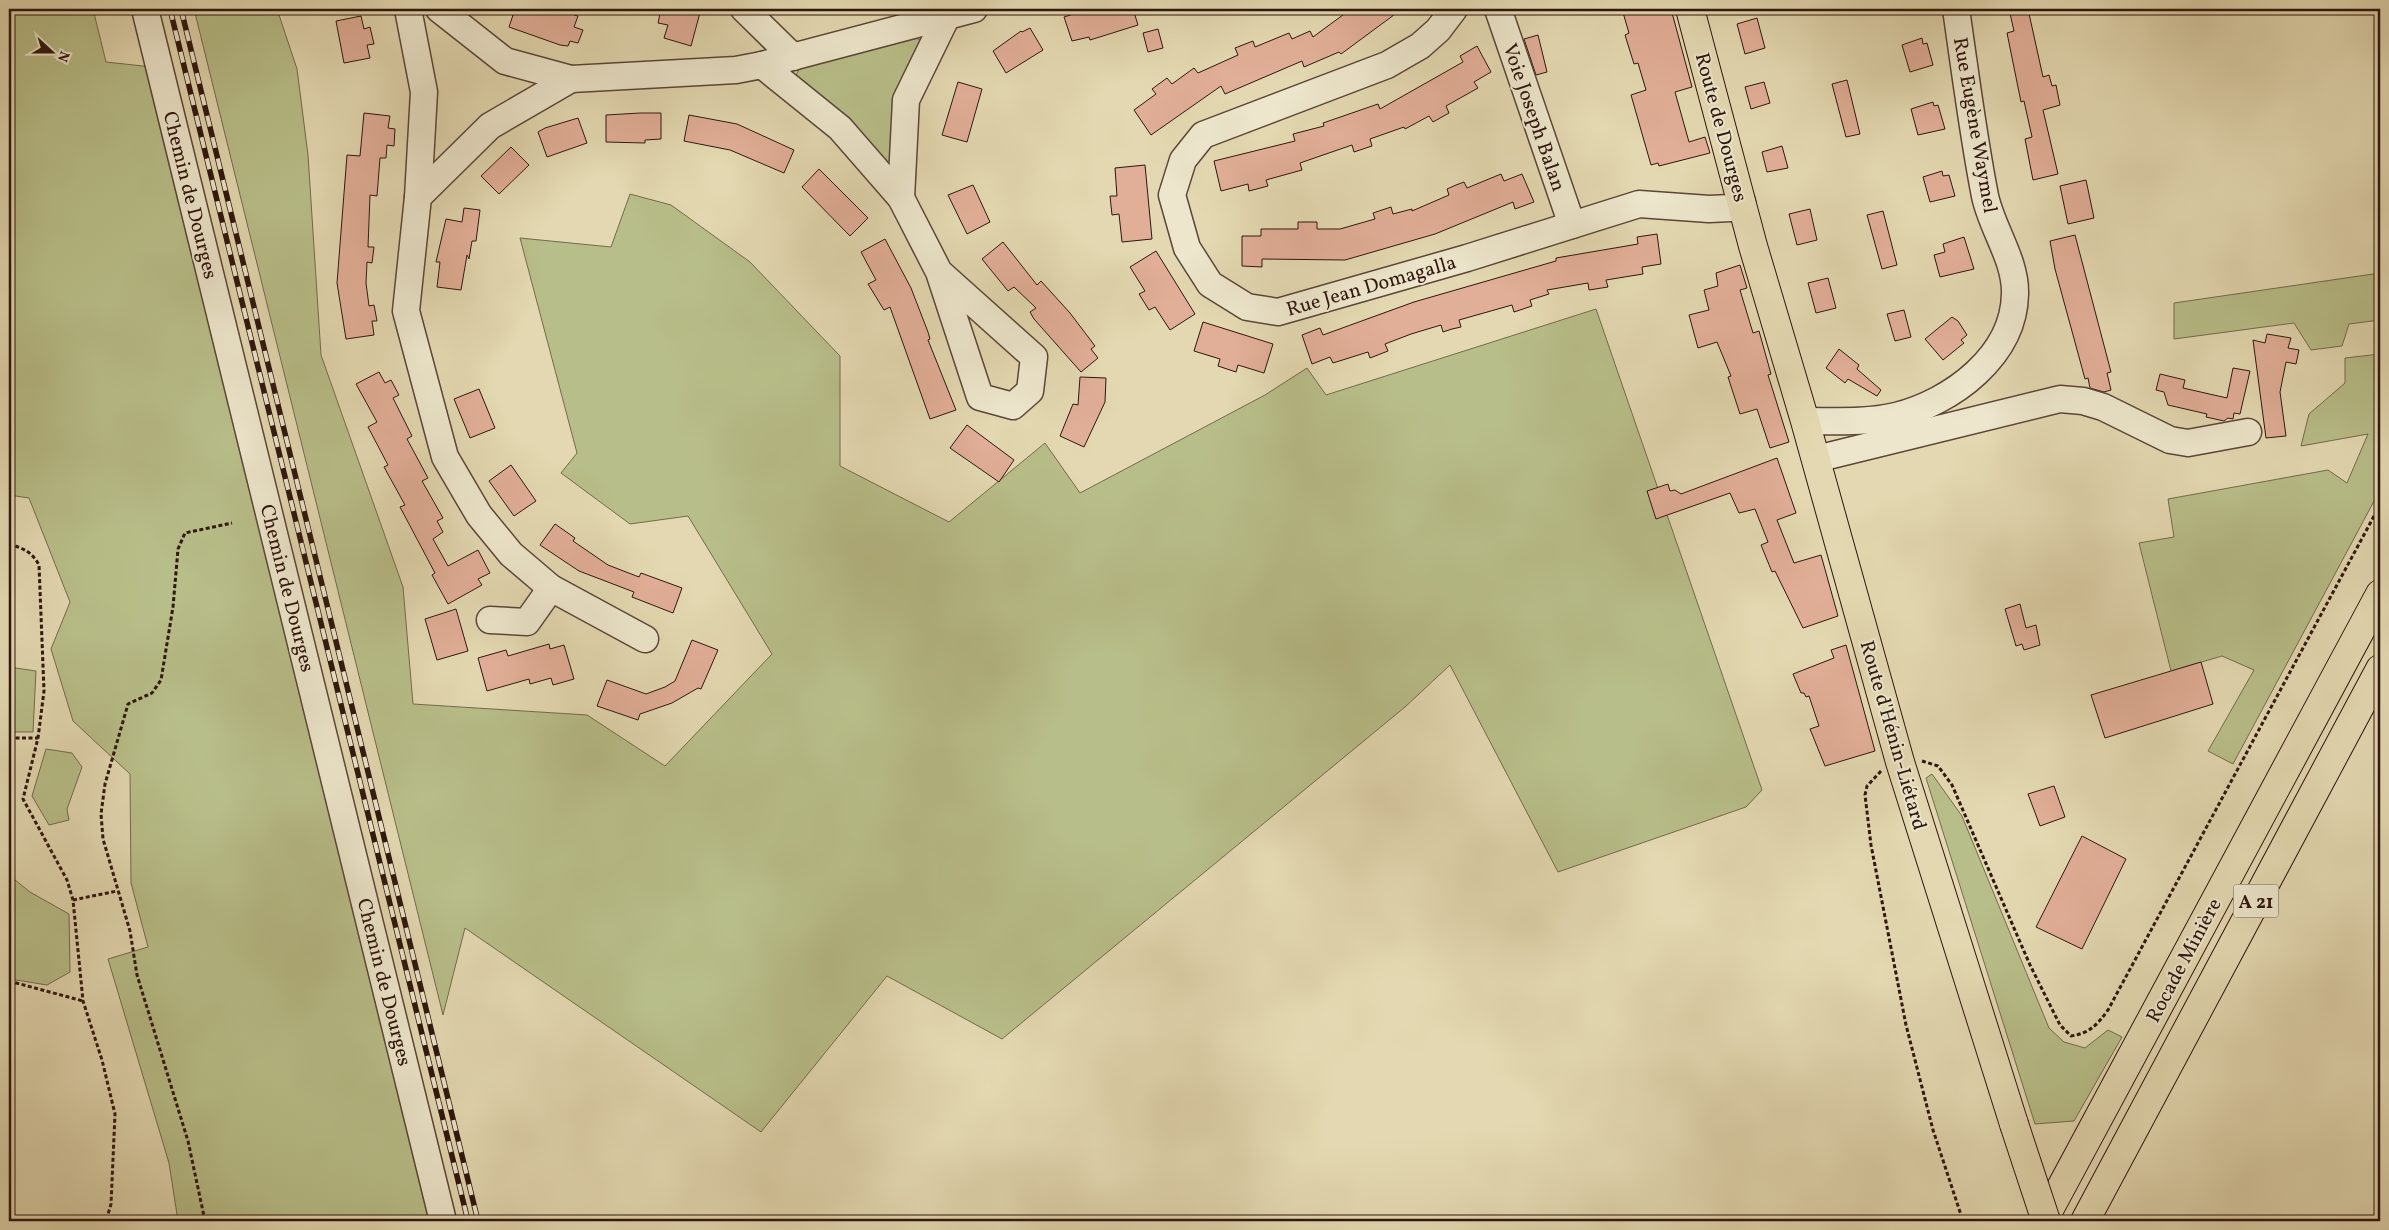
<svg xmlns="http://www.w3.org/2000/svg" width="2389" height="1230" font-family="Vollkorn,serif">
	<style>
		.green { fill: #b8be89; stroke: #736a4c }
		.building { fill: #e1ae97; stroke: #2e160e }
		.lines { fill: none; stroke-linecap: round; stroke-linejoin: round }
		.minor-casing { stroke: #5b4637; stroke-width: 29 }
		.major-casing { stroke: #2e160e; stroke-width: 30 }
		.highway-casing { stroke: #2e160e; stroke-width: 30 }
		.path { stroke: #2e160e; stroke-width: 3; stroke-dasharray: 4 2.5; stroke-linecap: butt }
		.minor { stroke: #ede6cc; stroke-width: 26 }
		.major { stroke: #e3d8b1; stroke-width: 28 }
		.highway { stroke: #e3d8b1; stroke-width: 28 }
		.rail-casing { stroke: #2e160e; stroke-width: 5.5 }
		.rail { stroke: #ede6cc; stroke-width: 4; stroke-dasharray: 11; stroke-linecap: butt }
		.major-bridge-casing { stroke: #2e160e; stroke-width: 30; stroke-linecap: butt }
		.major-bridge { stroke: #e3d8b1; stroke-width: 28 }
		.labels { text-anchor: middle; stroke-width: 4; stroke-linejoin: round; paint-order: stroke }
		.shield { fill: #ede6cc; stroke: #675447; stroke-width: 1 }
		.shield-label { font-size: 19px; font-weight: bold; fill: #2e160e }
		.street-label { font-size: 20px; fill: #2e160e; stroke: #ede6cc }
	</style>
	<rect width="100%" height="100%" fill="#e3d8b1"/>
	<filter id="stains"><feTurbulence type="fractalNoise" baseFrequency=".004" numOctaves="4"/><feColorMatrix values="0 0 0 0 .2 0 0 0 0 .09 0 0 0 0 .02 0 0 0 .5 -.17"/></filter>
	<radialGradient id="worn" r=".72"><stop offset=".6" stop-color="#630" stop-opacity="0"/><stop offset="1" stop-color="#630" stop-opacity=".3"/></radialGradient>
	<g class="green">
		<polygon points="9,9 93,9 106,62 152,67 437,1221 178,1221 169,1163 108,959 148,947 131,883 130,774 73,721 51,649 70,602 29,498 9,495"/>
		<polygon points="194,9 277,9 297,69 308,155 321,355 403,587 413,704 587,715 665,766 772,654 688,516 630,524 561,473 577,453 520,238 611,247 630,194 671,205 750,262 840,356 840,466 949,522 1045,443 1080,493 1265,395 1307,368 1326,395 1596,309 1762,790 1746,807 1558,872 1450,665 1405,707 1002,1039 887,976 761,1132 465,928 443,1015"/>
		<polygon points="912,36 920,40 920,48 891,169 793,82 799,69"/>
		<polygon points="2380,273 2380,320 2349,324 2342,346 2311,350 2294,323 2174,339 2174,303"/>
		<polygon points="2380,354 2380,490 2233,764 2208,751 2254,670 2222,656 2171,671 2139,543 2174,537 2168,499 2328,470 2347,483 2368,434 2301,446 2309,414 2345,383 2345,358"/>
		<polygon points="9,667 36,671 33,732 9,732"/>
		<polygon points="46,749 72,753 82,767 67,809 69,820 49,825 32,796"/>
		<polygon points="1932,774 1962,816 2049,1028 2064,1042 2085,1048 2108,1030 2122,1037 2074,1121 2035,1124 1926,778"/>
		<polygon points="9,875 30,892 69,914 70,972 47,985 10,979 9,981"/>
	</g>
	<g class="building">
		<polygon points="515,9 553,9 578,16 574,27 583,30 578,43 570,41 568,46 560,45 509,27"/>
		<polygon points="661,9 701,9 691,46 664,38 668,25 658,23"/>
		<polygon points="1089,9 1133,9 1138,25 1090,40 1089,37 1072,41 1064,17"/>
		<polygon points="1351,9 1402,9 1341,54 1339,52 1304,67 1302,61 1225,94 1221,86 1151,135 1134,110 1156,94 1152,89 1167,78 1172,84 1194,68 1198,73 1238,55 1235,48 1253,41 1255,47 1289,33 1292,39 1310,31 1313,37"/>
		<polygon points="1622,9 1671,9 1692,87 1675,92 1689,142 1705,137 1710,153 1659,166 1658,163 1651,165 1631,95 1646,90 1638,63 1634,64 1625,35 1629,33"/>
		<polygon points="2009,9 2028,9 2043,77 2049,75 2052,86 2056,85 2060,105 2043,110 2058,174 2033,180 2025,139 2032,137 2024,101 2021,102 2007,33 2014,31"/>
		<polygon points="361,16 364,29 370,27 374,44 367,45 370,58 344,63 336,21"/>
		<polygon points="1757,18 1765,48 1745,54 1737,24"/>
		<polygon points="1030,28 1043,50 1006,73 993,51 1021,31 1022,32"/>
		<polygon points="1158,29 1163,48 1148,52 1143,33"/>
		<polygon points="1538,35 1547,72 1536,75 1524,39"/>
		<polygon points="1922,38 1923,44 1927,43 1933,65 1910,72 1902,45"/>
		<polygon points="1477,46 1491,72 1474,82 1478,88 1446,106 1449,113 1433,122 1429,116 1405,129 1404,127 1370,139 1372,146 1354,152 1352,145 1300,163 1302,170 1266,180 1268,186 1249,191 1248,184 1221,191 1214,161 1295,141 1293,134 1324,126 1323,123 1378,104 1380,109 1463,62 1460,56"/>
		<polygon points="1847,80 1860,134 1846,137 1832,84"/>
		<polygon points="958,82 982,89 967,142 942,135"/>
		<polygon points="1764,82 1770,103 1751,109 1745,87"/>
		<polygon points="1933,102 1934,106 1938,105 1945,129 1918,135 1911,109"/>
		<polygon points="364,113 390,116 388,128 395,129 394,146 387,145 386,158 380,158 377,196 370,195 368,247 374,247 372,263 367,262 366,283 369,306 374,305 377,321 372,321 374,335 346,339 337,283 347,155 360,156"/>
		<polygon points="640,113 661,113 661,139 645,140 645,143 606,142 606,115"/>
		<polygon points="689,115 737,124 794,150 784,173 730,150 684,141"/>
		<polygon points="578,118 587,143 547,157 538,132 545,128"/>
		<polygon points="1782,146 1788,168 1767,172 1762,152"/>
		<polygon points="511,147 529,165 499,194 481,176"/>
		<polygon points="1145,165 1152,239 1122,242 1119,214 1112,215 1110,196 1117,196 1115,168"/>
		<polygon points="819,169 868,218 850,236 802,187"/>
		<polygon points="1942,171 1943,176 1949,175 1955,196 1930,202 1923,177"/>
		<polygon points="1501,174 1504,181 1522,174 1534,202 1515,209 1513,202 1435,234 1345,260 1262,259 1262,267 1242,266 1242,236 1261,236 1261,229 1298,229 1298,222 1317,222 1317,229 1340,229 1375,219 1373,213 1391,207 1393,214 1412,209 1412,211 1449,195 1447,189 1456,185 1464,182 1467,188"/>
		<polygon points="2086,180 2094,218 2068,224 2060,186"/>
		<polygon points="973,185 990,222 967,234 948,195"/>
		<polygon points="464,208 480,210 476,241 472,241 469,259 467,255 461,290 437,287 440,262 436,262 446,219 462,222"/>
		<polygon points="1810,209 1817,240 1797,245 1789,214"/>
		<polygon points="1883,211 1897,265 1882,269 1867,215"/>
		<polygon points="1657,234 1661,264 1642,267 1643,274 1606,280 1608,287 1589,290 1588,283 1547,290 1549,294 1530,300 1532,306 1514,312 1512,305 1459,320 1461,327 1452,329 1443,332 1441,325 1411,334 1385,344 1388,351 1370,358 1368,352 1333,363 1330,357 1312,364 1302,335 1320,328 1323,335 1414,302 1556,261 1556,258 1638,244 1637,237"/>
		<polygon points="2075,235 2111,372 2107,373 2111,390 2104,392 2090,388 2088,378 2085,379 2055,269 2050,241"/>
		<polygon points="1964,237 1974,269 1940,277 1934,255 1945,252 1943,244"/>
		<polygon points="885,239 911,288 928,332 930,339 928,340 956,410 930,419 890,307 884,310 868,284 876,280 861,252"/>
		<polygon points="1003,242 1037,285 1041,281 1070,313 1095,346 1091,349 1098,358 1081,372 1034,319 1030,312 1036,308 1014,287 1008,291 982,259"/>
		<polygon points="1156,251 1195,314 1170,330 1155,307 1149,310 1139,294 1145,291 1130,267"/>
		<polygon points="1740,265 1747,288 1740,290 1753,333 1759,331 1771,374 1768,375 1789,442 1770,448 1757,409 1740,414 1728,377 1731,376 1717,342 1698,348 1689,315 1709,310 1704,290 1718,286 1716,273"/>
		<polygon points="1828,278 1836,308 1816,313 1808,283"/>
		<polygon points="1904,310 1911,337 1895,341 1887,314"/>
		<polygon points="1952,317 1958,321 1967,335 1961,340 1964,343 1943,360 1925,339"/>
		<polygon points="1203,322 1273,344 1264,373 1238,365 1236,372 1218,366 1220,359 1194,351"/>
		<polygon points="2267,334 2291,338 2288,348 2299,350 2296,364 2286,362 2280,392 2286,436 2266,438 2253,340 2265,343"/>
		<polygon points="1839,349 1859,365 1857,369 1881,390 1877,396 1848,379 1845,383 1826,368"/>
		<polygon points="2233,368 2250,371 2240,414 2234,413 2233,419 2228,418 2224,421 2206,417 2207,414 2168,405 2164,392 2156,390 2160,374 2185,380 2183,388 2227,398"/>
		<polygon points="379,372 385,383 391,380 399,395 393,398 412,436 407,439 428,478 422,481 443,518 437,521 443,532 433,539 448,566 478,550 490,573 478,579 482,585 448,604 432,575 435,573 400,507 405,505 384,467 388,465 368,427 377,422 356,384"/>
		<polygon points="1080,377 1106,378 1105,402 1084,447 1060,436 1073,404 1078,405"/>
		<polygon points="479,389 495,428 470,438 454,399"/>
		<polygon points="967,425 1014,460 999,482 950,448"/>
		<polygon points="1777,458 1796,513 1777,520 1794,563 1821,555 1838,616 1803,628 1775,571 1772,572 1761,545 1768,542 1755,509 1739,513 1730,493 1656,519 1647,491 1668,484 1670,491 1675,490 1681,494"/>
		<polygon points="511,465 536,501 514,516 489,481"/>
		<polygon points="555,524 575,538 573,541 608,565 639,577 641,573 682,588 673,613 632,597 634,592 579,571 540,545"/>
		<polygon points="2020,604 2026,628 2036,625 2040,645 2024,650 2022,644 2016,646 2005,609"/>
		<polygon points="456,609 468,651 437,660 425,619"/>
		<polygon points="692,640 718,650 701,689 698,688 672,703 640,714 638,720 597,706 607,680 646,694 665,687 675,681"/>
		<polygon points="549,644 550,649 564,645 574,679 553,685 551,678 530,684 529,679 487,691 478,658 506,650 508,656"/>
		<polygon points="1846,645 1875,751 1825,766 1810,729 1819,726 1809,696 1806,697 1804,693 1801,693 1793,674 1834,658 1831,650"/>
		<polygon points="2201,662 2213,704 2105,738 2091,695"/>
		<polygon points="2054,786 2065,817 2040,826 2028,794"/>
		<polygon points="2082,836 2126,859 2082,949 2036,927"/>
	</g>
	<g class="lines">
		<g class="minor-casing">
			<g id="minor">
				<polyline points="145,9 443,1221"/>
				<polyline points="408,9 424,92 418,197"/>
				<polyline points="439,9 505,61 571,79 736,70 762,65 974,9"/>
				<polyline points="744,9 793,57"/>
				<polyline points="1454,9 1438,30 1420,46 1387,65 1203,135 1183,160 1172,195 1187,248 1210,284 1247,307 1278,312 1467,258 1639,204 1709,209 1731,208 1742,202"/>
				<polyline points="1498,9 1572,225"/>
				<polyline points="762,65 840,128 901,198 939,272 980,397 1013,406 1030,391 1034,357 939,272"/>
				<polyline points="571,79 490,126 418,197 406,311 445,457 479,515 511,554 551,588 645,639"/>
				<polyline points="901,198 906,100 946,18 937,9"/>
				<path d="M 1805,421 C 1836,421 1867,423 1896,416 C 1952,402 2014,356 2015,294 C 2016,260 1992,229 1985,196 C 1973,135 1965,71 1956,9"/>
				<polyline points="1816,459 2060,399 2083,401 2103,407 2170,440 2188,443 2248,432"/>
				<polyline points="490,620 527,622 551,588"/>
			</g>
		</g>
		<g class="major-casing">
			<polyline id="major" points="1690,9 1753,246 1805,421 1900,762 2014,1124"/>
		</g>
		<g class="highway-casing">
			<g id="highway">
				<polyline points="2043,1221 2380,594"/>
				<polyline points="2085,1221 2380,669"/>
			</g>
		</g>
		<g class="path">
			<path d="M 9,544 C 23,548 32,552 39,565 L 44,691 L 38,738 L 23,799 L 67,880 L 73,900 L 83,1001 L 102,1060 L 115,1114 L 111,1204 L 106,1221"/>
			<polyline points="9,738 38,738"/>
			<path d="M 1922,761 L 1938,766 L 1952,785 L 2030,965 L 2060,1025 L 2071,1036 C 2090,1033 2097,1025 2108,1010 L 2380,505"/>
			<polyline points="1881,771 1867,786 1865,795 1871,845 1906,1025 1933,1130 1963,1221"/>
			<polyline points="73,900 117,891"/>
			<polyline points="9,981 83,1001"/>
			<polyline points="205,1221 188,1141 137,975 130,931 103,839 101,814 105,784 128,704 152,693 161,680 173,607 178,549 185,533 232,523"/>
		</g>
		<use href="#minor" class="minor"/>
		<use href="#major" class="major"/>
		<use href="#highway" class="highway"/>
		<g class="rail-casing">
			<g id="rail">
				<polyline points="170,9 468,1221"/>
				<polyline points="181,9 478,1221"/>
			</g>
		</g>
		<use href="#rail" class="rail"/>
		<g class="major-bridge-casing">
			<polyline id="major-bridge" points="2014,1124 2046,1221"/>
		</g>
		<use href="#major-bridge" class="major-bridge"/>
	</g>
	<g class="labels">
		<rect class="shield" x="2233.5" y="884.5" width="45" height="33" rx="4"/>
		<g class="shield-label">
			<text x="2256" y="908">A 21</text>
		</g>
		<g class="street-label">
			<text transform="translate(1535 117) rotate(71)" y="7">Voie Joseph Balan</text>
			<text transform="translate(1976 125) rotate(80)" y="7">Rue Eugène Waymel</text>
			<text transform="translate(1722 127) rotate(75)" y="7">Route de Dourges</text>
			<text transform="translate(191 195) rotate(76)" y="7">Chemin de Dourges</text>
			<text transform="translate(1371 285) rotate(-16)" y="7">Rue Jean Domagalla</text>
			<text transform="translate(288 588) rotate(76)" y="7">Chemin de Dourges</text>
			<text transform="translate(1894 735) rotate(74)" y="7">Route d'Hénin-Liétard</text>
			<text transform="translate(2183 960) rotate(-62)" y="7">Rocade Minière</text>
			<text transform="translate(385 982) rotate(76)" y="7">Chemin de Dourges</text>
		</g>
	</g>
	<rect width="2389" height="1230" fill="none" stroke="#e3d8b1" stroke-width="30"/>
	<rect x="10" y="10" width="2369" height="1210" fill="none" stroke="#2e160e" stroke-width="2.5"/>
	<rect x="15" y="15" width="2359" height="1200" fill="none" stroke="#2e160e"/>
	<g transform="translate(52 52) rotate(111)" stroke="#ede6cc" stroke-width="4" paint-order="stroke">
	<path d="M0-4L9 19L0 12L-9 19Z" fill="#2e160e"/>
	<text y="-8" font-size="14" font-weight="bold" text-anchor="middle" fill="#2e160e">N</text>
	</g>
	<rect width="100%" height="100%" filter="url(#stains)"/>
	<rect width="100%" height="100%" fill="url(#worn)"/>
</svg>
